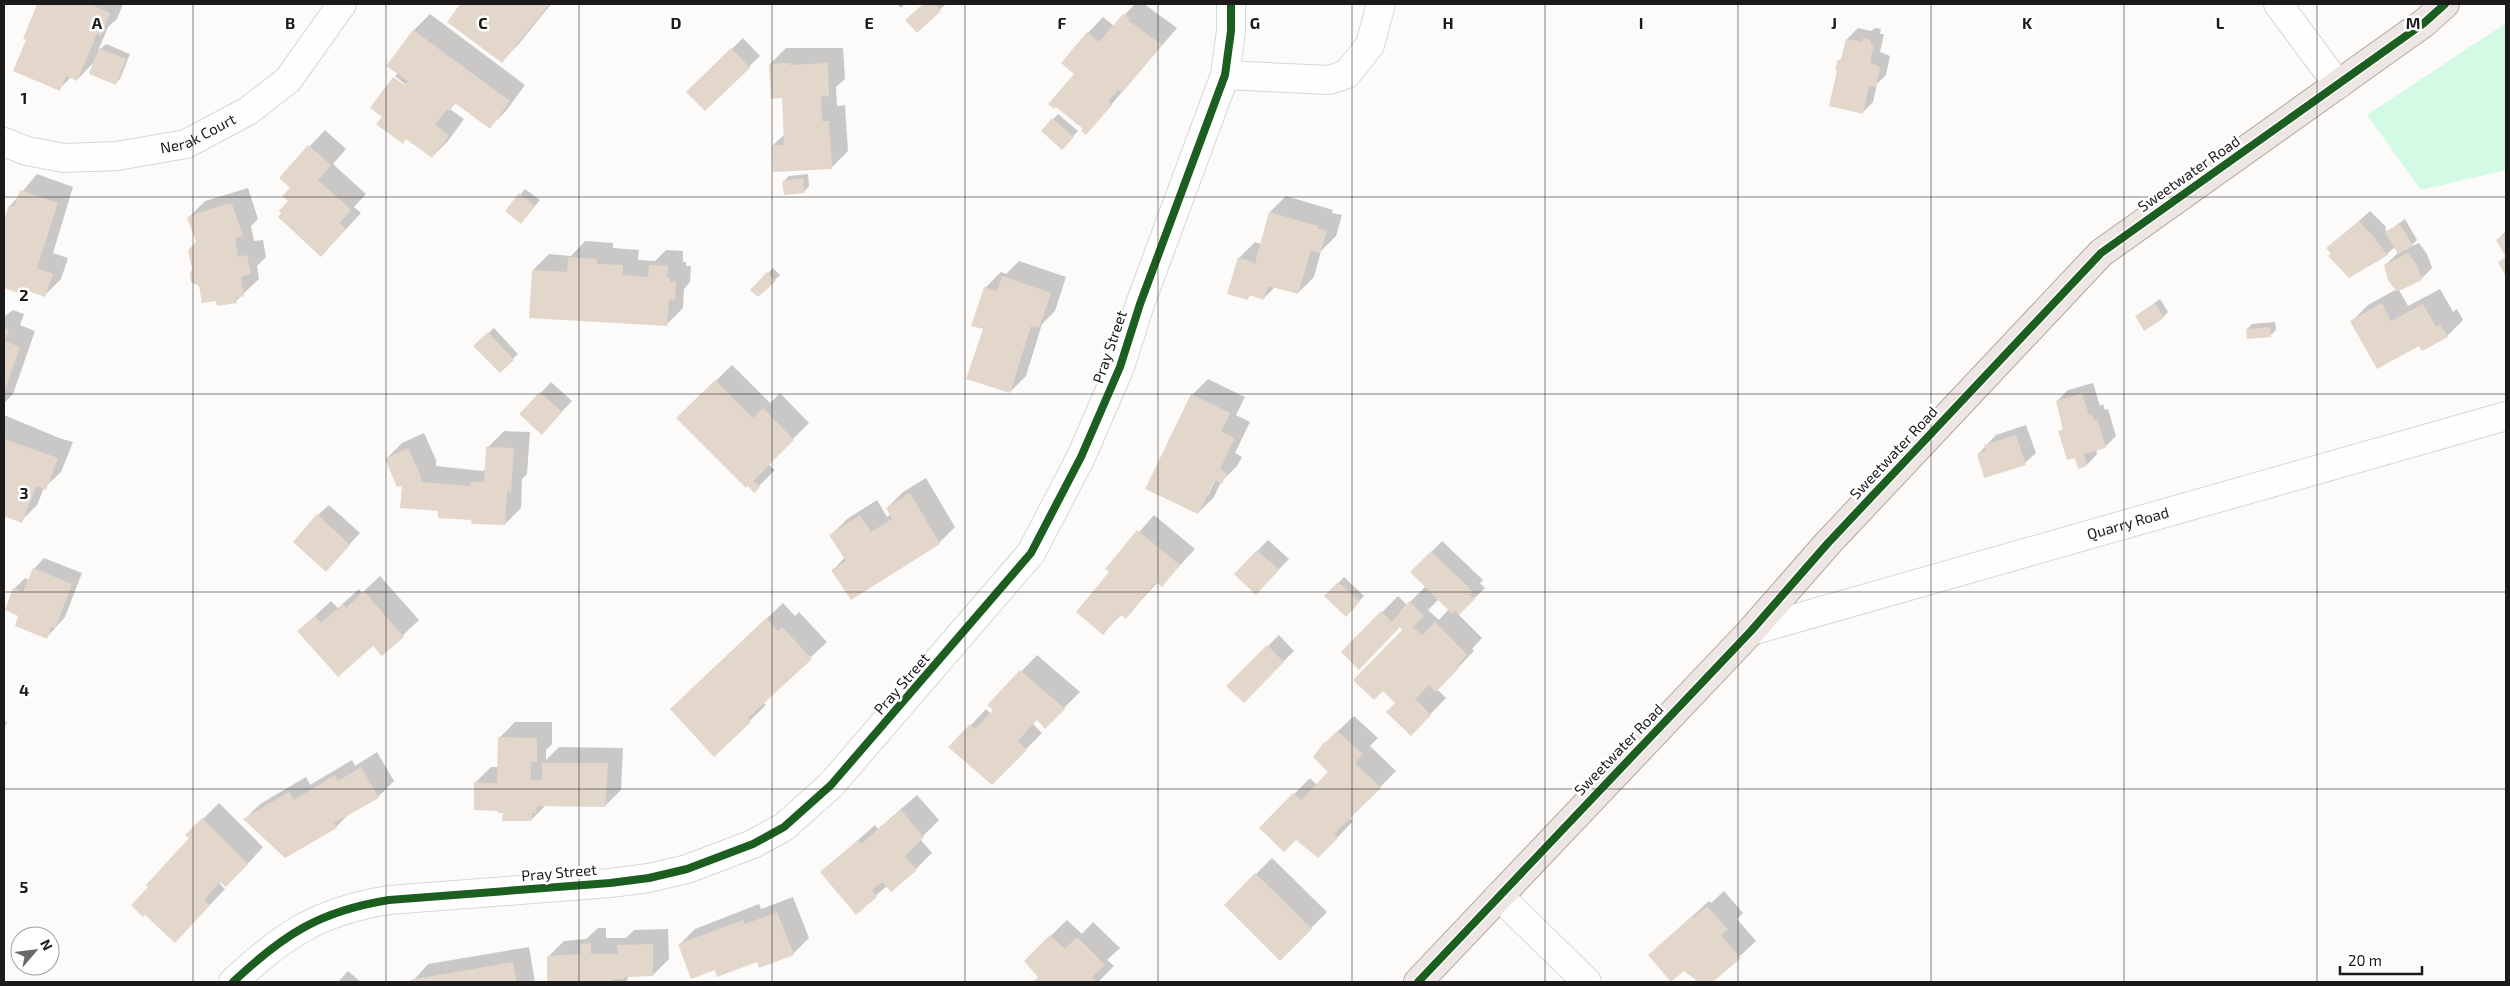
<svg xmlns="http://www.w3.org/2000/svg" width="2510" height="986" font-family="'Exo 2',sans-serif">
	<style>
		.green { fill: #d3fae5 }
		.shadow { fill: #0003; fill-rule: evenodd }
		.building { fill: #e3d7cb }
		.lines { fill: none; stroke-linecap: round; stroke-linejoin: round }
		.minor-casing { stroke: #d8d7d5; stroke-width: 30 }
		.major-casing { stroke: #b3a6a0; stroke-width: 30 }
		.minor { stroke: #fffefe; stroke-width: 28 }
		.major { stroke: #ede6e2; stroke-width: 28 }
		.cycleway-casing { stroke: #fff; stroke-width: 11 }
		.cycleway { stroke: #1b5e20; stroke-width: 8 }
		.grid { fill: none; stroke: #1c1a1a; stroke-width: 1; stroke-opacity: 0.55 }
		.labels { text-anchor: middle; stroke-width: 5; stroke-linejoin: round; paint-order: stroke }
		.street-label { font-size: 15px; fill: #1c1a1a; stroke: #fff }
		.grid-label { font-size: 16px; text-anchor: middle; font-weight: bold; fill: #1c1a1a; stroke: #fff; stroke-width: 5; stroke-linejoin: round; paint-order: stroke }
	</style>
	<rect width="100%" height="100%" fill="#fdfbf9"/>
	<polygon class="green" points="2506,23 2506,170 2421,190 2367,115"/>
	<g class="shadow">
		<polygon points="38,4 123,4 117,19 108,27 98,51 106,44 130,54 120,79 115,84 95,61 77,80 71,77 59,89 27,39 24,38"/>
		<polygon points="462,4 551,4 518,45 502,61 449,21"/>
		<polygon points="897,4 905,4 901,8"/>
		<polygon points="924,4 945,5 917,31 911,15"/>
		<polygon points="1135,4 1144,4 1177,28 1086,134 1075,74 1088,33 1103,17 1114,26"/>
		<polygon points="430,14 525,85 506,111 490,127 456,103 450,109 464,119 448,141 432,157 371,107 394,77 394,79 409,90 410,88 395,76 398,73 388,65 414,30"/>
		<polygon points="1858,28 1871,31 1875,28 1881,29 1880,34 1884,34 1880,52 1890,56 1886,75 1877,84 1873,102 1862,113 1839,61 1843,57 1847,39"/>
		<polygon points="743,38 760,56 705,109 688,92"/>
		<polygon points="786,48 843,48 845,79 836,87 837,106 845,105 848,151 832,167 773,145 785,134 784,97 770,64"/>
		<polygon points="1058,114 1078,131 1062,148 1043,131"/>
		<polygon points="325,130 346,149 333,164 366,194 354,207 361,213 336,240 290,201 292,188 280,178"/>
		<polygon points="37,174 73,187 53,253 68,258 61,279 45,295 22,288 18,291 4,283 4,224 10,206"/>
		<polygon points="808,174 809,186 804,192 784,181 789,176"/>
		<polygon points="248,188 258,219 251,226 254,241 263,240 266,257 257,266 259,279 236,301 217,299 200,285 193,269 198,242 189,217 205,201"/>
		<polygon points="525,189 540,200 526,217 507,210"/>
		<polygon points="1286,196 1333,210 1332,213 1342,215 1336,236 1321,251 1314,277 1298,293 1276,286 1264,298 1251,295 1247,299 1239,258 1255,242 1261,244 1270,212"/>
		<polygon points="2370,211 2386,227 2385,229 2387,232 2405,219 2417,240 2410,247 2419,243 2427,254 2432,268 2421,279 2399,290 2408,306 2440,289 2453,312 2457,309 2463,320 2447,336 2420,344 2352,321 2368,305 2397,289 2385,265 2398,253 2395,247 2387,254 2332,254 2328,249"/>
		<polygon points="2506,231 2506,274 2500,262 2506,256 2497,240"/>
		<polygon points="585,241 613,243 613,248 639,250 638,260 655,261 666,250 683,251 683,262 686,262 686,266 691,266 690,282 684,289 683,308 667,324 533,270 549,254 571,256"/>
		<polygon points="1019,261 1066,277 1055,311 1042,324 1026,376 1010,392 984,328 985,288 1001,272 1006,274"/>
		<polygon points="773,268 780,275 758,296 752,290"/>
		<polygon points="2160,299 2168,312 2163,317 2136,316"/>
		<polygon points="13,310 24,314 20,325 35,331 13,394 4,403 4,317"/>
		<polygon points="2275,322 2276,330 2271,335 2247,329 2252,324"/>
		<polygon points="494,328 518,354 500,371 475,346"/>
		<polygon points="732,365 770,403 780,393 809,423 768,464 775,470 754,491 678,418"/>
		<path d="M 1208,379 L 1245,397 L 1236,415 L 1250,422 L 1235,453 L 1242,457 L 1237,466 L 1221,482 L 1214,497 L 1198,513 L 1192,395 ZM 1216,474 L 1218,475 L 1208,495 L 1206,495 Z"/>
		<polygon points="551,382 572,401 552,422 521,414"/>
		<polygon points="2093,383 2100,406 2103,404 2105,410 2108,409 2116,436 2105,447 2096,449 2097,454 2087,465 2076,457 2060,432 2064,427 2057,401 2068,390"/>
		<polygon points="4,415 59,438 73,442 61,472 44,488 37,505 21,521 4,514"/>
		<polygon points="2026,425 2036,453 2025,463 1978,454 1996,435"/>
		<polygon points="504,431 530,432 527,474 522,479 521,508 505,524 439,509 403,484 386,459 402,443 424,433 436,460 436,466 483,471 486,468 488,447"/>
		<polygon points="926,478 955,527 939,543 833,570 845,557 831,535 847,519 877,500 887,517 891,514 887,508 903,492"/>
		<polygon points="329,505 360,533 336,559 318,515"/>
		<polygon points="1154,515 1195,549 1162,585 1158,582 1126,617 1122,614 1103,633 1110,572 1107,569"/>
		<polygon points="1268,540 1289,559 1266,583 1235,574"/>
		<path d="M 1442,541 L 1483,580 L 1480,583 L 1485,588 L 1458,614 L 1482,638 L 1472,649 L 1474,651 L 1437,689 L 1446,698 L 1411,734 L 1397,703 L 1404,630 L 1400,626 L 1343,652 L 1398,596 L 1407,605 L 1426,586 L 1412,572 ZM 1439,599 L 1449,609 L 1439,620 L 1428,610 Z"/>
		<polygon points="44,558 82,573 65,617 47,637 20,615 14,589 25,578 29,580 34,569"/>
		<polygon points="380,576 419,620 382,655 373,645 299,631 331,601 338,608 359,589 362,593"/>
		<polygon points="1344,577 1364,596 1346,615 1326,596"/>
		<polygon points="783,603 795,616 799,612 827,642 763,702 766,705 714,755 688,694"/>
		<polygon points="1279,635 1294,651 1244,701 1228,686"/>
		<polygon points="1037,655 1080,692 1061,711 1037,719 1033,724 1042,733 992,783 971,725 986,709 991,714 995,710 989,705"/>
		<polygon points="1354,716 1378,738 1370,746 1396,771 1349,818 1353,821 1334,841 1296,839 1261,828 1310,778 1317,785 1330,772 1325,743"/>
		<polygon points="4,721 7,722 4,729"/>
		<polygon points="515,722 552,722 552,744 546,750 546,760 559,747 623,748 621,790 605,806 546,805 531,820 504,812 475,783 491,767 499,767 499,738"/>
		<polygon points="377,752 394,781 378,797 351,812 336,827 245,819 260,804 306,777 310,785 352,760 355,766"/>
		<polygon points="917,795 939,820 920,839 932,853 916,869 887,886 856,913 822,872 875,825 878,829"/>
		<polygon points="219,803 263,847 242,870 219,883 225,889 191,925 191,838 187,835"/>
		<polygon points="1272,858 1327,912 1280,959 1225,905"/>
		<polygon points="1724,891 1743,913 1737,919 1756,941 1712,982 1696,982 1697,980 1666,940 1709,901 1711,903"/>
		<polygon points="793,897 809,938 793,954 715,968 679,945 695,929 759,904 761,909"/>
		<polygon points="1067,920 1082,934 1093,922 1120,948 1107,960 1114,966 1098,982 1035,982 1040,977 1025,961"/>
		<polygon points="598,928 606,928 606,938 626,938 634,930 668,929 669,959 653,975 628,977 627,982 549,982 548,957 564,941 586,939"/>
		<polygon points="529,947 535,982 412,982 428,964"/>
		<polygon points="348,971 361,982 338,982"/>
	</g>
	<g class="building">
		<polygon points="37,4 90,4 110,13 101,36 97,34 77,81 66,76 60,91 13,71 26,40 23,39"/>
		<polygon points="460,4 549,4 502,63 447,22"/>
		<polygon points="923,4 935,4 941,11 917,33 905,20"/>
		<polygon points="1124,13 1130,18 1128,20 1162,45 1122,93 1118,90 1108,101 1112,105 1086,135 1081,131 1083,129 1056,107 1054,109 1048,104 1074,74 1061,63 1087,32 1099,42"/>
		<polygon points="413,30 510,101 490,129 455,103 449,111 447,109 435,125 449,135 432,158 406,139 403,144 376,124 382,117 370,108 393,77 405,85 408,81 386,66"/>
		<polygon points="1863,38 1871,40 1870,44 1874,45 1870,63 1880,67 1876,87 1869,86 1863,114 1829,106 1837,70 1835,70 1837,61 1841,59 1846,39 1862,42"/>
		<polygon points="99,48 126,59 116,85 89,74"/>
		<polygon points="731,48 750,68 705,111 686,92"/>
		<polygon points="790,63 790,65 828,63 829,96 821,97 822,121 829,121 832,169 773,172 772,145 784,145 782,98 771,99 769,64"/>
		<polygon points="1052,118 1074,137 1062,150 1041,131"/>
		<polygon points="308,145 331,165 318,180 351,210 339,223 346,229 321,257 278,217 281,213 279,211 288,201 282,196 290,188 279,178"/>
		<polygon points="803,178 805,193 784,195 782,181"/>
		<polygon points="20,190 58,203 37,268 53,274 45,297 20,288 18,293 4,288 4,220 9,205 14,207"/>
		<polygon points="519,193 535,206 521,224 505,211"/>
		<polygon points="229,203 232,204 243,236 235,238 238,257 247,255 251,274 241,277 244,296 236,298 237,303 217,306 216,301 202,303 199,286 191,282 190,273 192,269 188,250 196,242 187,217"/>
		<polygon points="1269,212 1318,226 1317,228 1327,231 1320,253 1311,250 1298,294 1268,286 1264,300 1249,295 1248,300 1227,294 1238,257 1255,263"/>
		<polygon points="2359,221 2376,239 2375,240 2388,255 2349,278 2328,256 2331,254 2326,248"/>
		<polygon points="2400,224 2413,246 2398,254 2385,232"/>
		<polygon points="2506,234 2506,277 2498,262 2506,257 2496,240"/>
		<polygon points="2408,253 2417,265 2422,280 2397,292 2388,280 2384,265"/>
		<polygon points="568,257 597,259 597,264 623,265 623,275 648,277 649,265 668,266 667,278 670,278 670,282 676,282 675,300 669,299 667,326 529,318 532,270 567,272"/>
		<polygon points="767,272 776,281 758,297 750,290"/>
		<polygon points="1002,276 1051,293 1039,328 1031,326 1010,393 966,379 983,329 971,326 984,287 997,291"/>
		<polygon points="2155,303 2164,318 2144,331 2135,316"/>
		<polygon points="2382,303 2391,321 2423,304 2436,327 2440,324 2448,337 2422,351 2419,346 2377,369 2350,321"/>
		<polygon points="2270,327 2271,337 2247,339 2246,329"/>
		<polygon points="4,328 9,330 5,341 20,347 4,393"/>
		<polygon points="488,332 514,360 500,373 473,346"/>
		<polygon points="715,380 753,418 763,408 794,440 753,481 760,487 754,493 748,486 746,488 676,418"/>
		<polygon points="540,392 562,412 542,435 519,414"/>
		<polygon points="2082,393 2089,415 2092,414 2094,420 2097,419 2106,448 2084,454 2087,466 2078,469 2075,458 2067,460 2058,431 2063,430 2056,401"/>
		<polygon points="1191,394 1230,413 1221,431 1235,438 1220,469 1227,473 1222,484 1215,480 1198,514 1145,489"/>
		<polygon points="2016,435 2026,465 1984,478 1977,454 1986,450 1984,445"/>
		<polygon points="4,439 58,458 46,490 36,486 22,523 4,516"/>
		<polygon points="486,447 514,448 511,492 507,491 505,525 472,524 471,520 438,518 438,511 400,508 402,486 397,487 385,459 408,448 421,476 421,482 470,486 471,482 484,482"/>
		<polygon points="910,493 940,544 851,600 831,570 846,561 829,535 860,515 871,532 892,519 886,508"/>
		<polygon points="317,514 350,545 326,572 293,542"/>
		<polygon points="1137,530 1180,565 1162,587 1156,582 1126,619 1120,614 1103,635 1076,612 1109,572 1105,569"/>
		<polygon points="1257,550 1279,570 1256,595 1234,574"/>
		<polygon points="1431,551 1473,592 1470,595 1475,599 1459,615 1455,611 1452,614 1410,572"/>
		<polygon points="33,568 72,584 55,629 51,627 47,639 15,626 18,616 5,610 13,588 23,592"/>
		<polygon points="1338,582 1360,602 1346,617 1324,596"/>
		<polygon points="364,591 404,637 382,656 373,646 338,677 297,631 315,616 321,623 343,604 346,608"/>
		<polygon points="1409,601 1424,616 1413,627 1422,635 1435,622 1467,655 1457,666 1459,668 1436,692 1429,685 1415,699 1431,715 1411,736 1386,712 1395,703 1383,691 1374,700 1353,680 1402,630 1400,627 1359,670 1341,652 1381,611 1392,622"/>
		<polygon points="766,618 778,631 782,627 812,659 748,718 751,722 714,757 670,709"/>
		<polygon points="1267,645 1284,662 1244,703 1226,686"/>
		<polygon points="1020,670 1065,709 1045,729 1037,720 1018,741 1027,750 992,785 948,747 970,724 975,729 993,710 987,705"/>
		<polygon points="1337,731 1363,754 1355,763 1381,788 1334,834 1338,838 1318,858 1296,840 1284,852 1259,828 1293,793 1301,800 1328,772 1313,757 1324,742 1325,743"/>
		<polygon points="498,737 537,738 537,762 531,762 531,780 542,780 542,763 608,763 605,807 537,806 536,813 532,813 531,821 502,821 503,813 498,813 498,811 474,810 474,782 497,783"/>
		<polygon points="361,767 379,798 334,823 337,828 285,858 243,819 289,792 294,800 335,775 338,781"/>
		<polygon points="901,810 924,837 905,856 917,870 891,892 882,882 872,890 877,897 856,915 820,872 858,840 861,844"/>
		<polygon points="202,818 248,864 226,887 220,882 204,900 210,905 175,943 145,915 143,917 131,905 148,887 146,885 189,838 185,835"/>
		<polygon points="1255,873 1312,929 1280,961 1224,905"/>
		<polygon points="1707,906 1728,930 1721,935 1741,958 1713,982 1693,982 1696,980 1684,971 1671,982 1648,955 1692,916 1694,918"/>
		<polygon points="777,912 794,955 759,968 757,962 717,977 715,970 691,979 678,944 743,920 745,924"/>
		<polygon points="1050,935 1065,949 1077,937 1105,965 1092,977 1098,982 1033,982 1038,977 1024,961"/>
		<polygon points="591,943 591,954 618,954 617,945 653,944 653,976 624,977 624,979 613,979 613,982 547,982 547,956 581,954 580,944"/>
		<polygon points="513,962 517,982 411,982 410,980"/>
	</g>
	<g class="lines">
		<g class="minor-casing">
			<g id="minor">
				<polyline points="2278,4 2338,85"/>
				<polyline points="1225,75 1329,80 1347,74 1370,45 1381,4"/>
				<path id="s1" d="M 4,142 L 27,151 L 64,158 L 117,156 L 186,144 L 248,111 L 288,80 L 342,4"/>
				<path id="s2" d="M 1751,631 L 2506,416"/>
				<polyline points="1499,896 1587,982"/>
				<path d="M 233,982 C 284,934 320,911 389,900 L 610,883 L 649,878 L 687,869 L 753,844 L 784,827 L 831,785 L 1031,553 L 1081,457 L 1120,367 L 1140,304 L 1225,75 L 1231,31 L 1231,4"/>
			</g>
		</g>
		<g class="major-casing">
			<polyline id="major" points="1418,982 1751,631 1828,543 2101,253 2424,23 2445,4"/>
		</g>
		<use href="#minor" class="minor"/>
		<use href="#major" class="major"/>
		<g class="cycleway-casing">
			<g id="cycleway">
				<path d="M 233,982 C 284,934 320,911 389,900 L 610,883 L 649,878 L 687,869 L 753,844 L 784,827 L 831,785 L 1031,553 L 1081,457 L 1120,367 L 1140,304 L 1225,75 L 1231,31 L 1231,4"/>
				<polyline points="1418,982 1751,631 1828,543 2101,253 2424,23 2445,4"/>
			</g>
		</g>
		<use href="#cycleway" class="cycleway"/>
	</g>
	<path class="grid" d="M 193,4 L 193,982M 386,4 L 386,982M 579,4 L 579,982M 772,4 L 772,982M 965,4 L 965,982M 1158,4 L 1158,982M 1352,4 L 1352,982M 1545,4 L 1545,982M 1738,4 L 1738,982M 1931,4 L 1931,982M 2124,4 L 2124,982M 2317,4 L 2317,982M 4,197 L 2506,197M 4,394 L 2506,394M 4,592 L 2506,592M 4,789 L 2506,789"/>
	<g class="labels">
		<g class="street-label">
			<text dy="5" stroke="none"><textPath href="#s1" startOffset="200">Nerak Court</textPath></text>
			<text transform="translate(2189 174) rotate(-35)" y="5">Sweetwater Road</text>
			<text transform="translate(1110 347) rotate(-71)" y="5">Pray Street</text>
			<text transform="translate(1894 453) rotate(-47)" y="5">Sweetwater Road</text>
			<text dy="5" stroke="none"><textPath href="#s2" startOffset="392">Quarry Road</textPath></text>
			<text transform="translate(902 684) rotate(-49)" y="5">Pray Street</text>
			<text transform="translate(1619 750) rotate(-46)" y="5">Sweetwater Road</text>
			<text transform="translate(559 873) rotate(-5)" y="5">Pray Street</text>
		</g>
	</g>
	<g class="grid-label">
		<text x="97" y="29">A</text>
		<text x="290" y="29">B</text>
		<text x="483" y="29">C</text>
		<text x="676" y="29">D</text>
		<text x="869" y="29">E</text>
		<text x="1062" y="29">F</text>
		<text x="1255" y="29">G</text>
		<text x="1448" y="29">H</text>
		<text x="1641" y="29">I</text>
		<text x="1834" y="29">J</text>
		<text x="2027" y="29">K</text>
		<text x="2220" y="29">L</text>
		<text x="2413" y="29">M</text>
		<text x="24" y="104">1</text>
		<text x="24" y="301">2</text>
		<text x="24" y="499">3</text>
		<text x="24" y="696">4</text>
		<text x="24" y="893">5</text>
	</g>
	<rect width="2510" height="986" fill="none" stroke="#1c1a1a" stroke-width="10"/>
	<g transform="translate(35 951) rotate(62)"><circle r="24" fill="#ffffff" stroke="#a4a3a3"/>
	<path d="M0-4L9 19L0 12L-9 19Z" fill="#6b6968"/>
	<text y="-8" font-size="14" font-weight="bold" text-anchor="middle" fill="#1c1a1a">N</text>
	</g>
	<path d="M2340 966v8h82v-8" fill="none" stroke="#1c1a1a" stroke-width="2.5"/>
	<text x="2348" y="966" font-size="15" fill="#1c1a1a" stroke="#ffffff" stroke-width="4" paint-order="stroke">20 m</text>
</svg>
